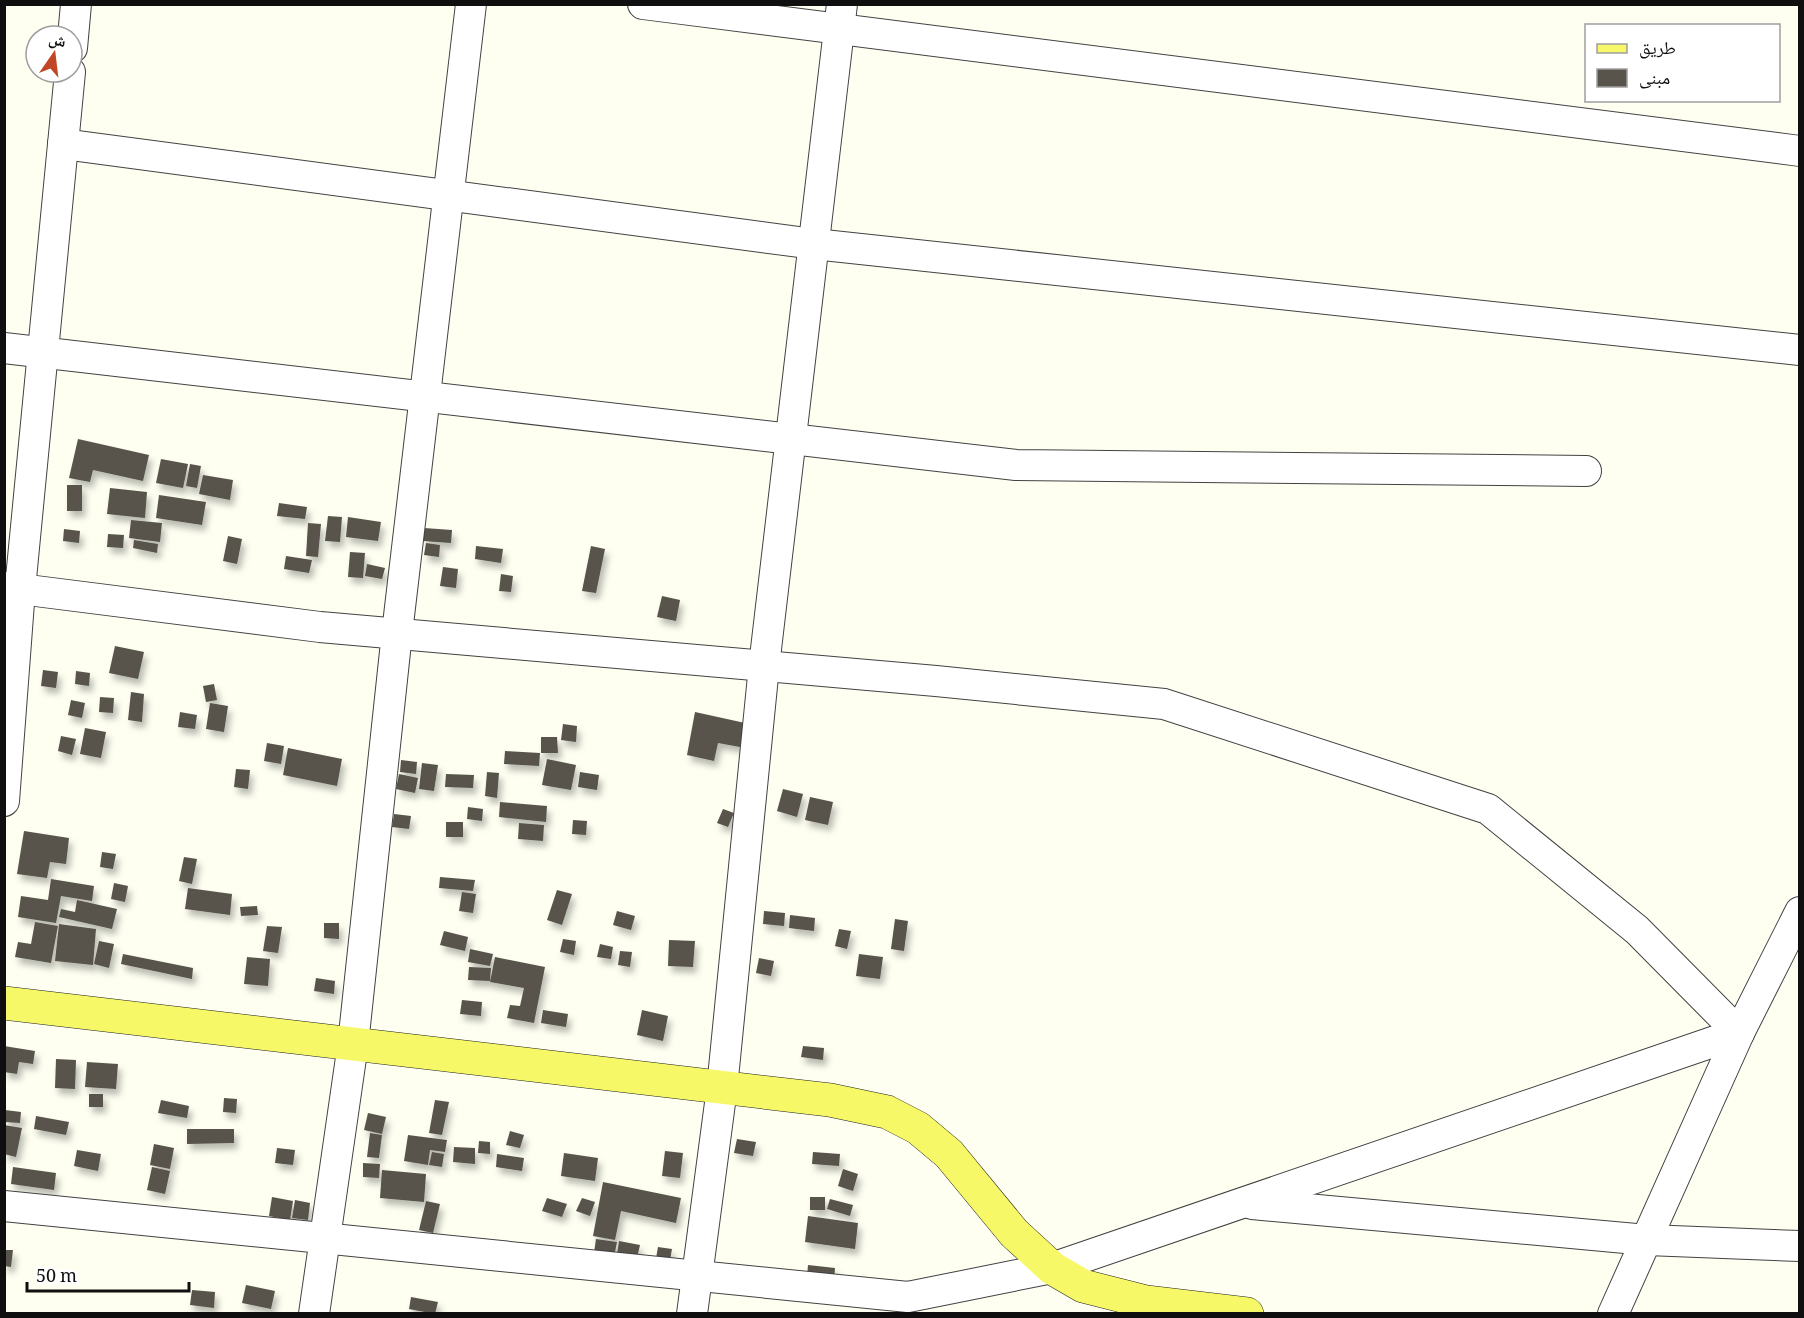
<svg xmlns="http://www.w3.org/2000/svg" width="1804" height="1318" font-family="Georgia,'Noto Naskh Arabic',serif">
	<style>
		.building { fill: #58534b; filter: url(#shadow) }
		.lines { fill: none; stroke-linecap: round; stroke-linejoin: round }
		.minor-casing { stroke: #424242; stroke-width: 32 }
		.major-casing { stroke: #202020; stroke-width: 34 }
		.minor { stroke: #fff; stroke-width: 30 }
		.major { stroke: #f7f867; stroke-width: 33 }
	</style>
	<defs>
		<filter id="shadow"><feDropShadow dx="3.5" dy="6" stdDeviation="3" flood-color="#0004"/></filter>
	</defs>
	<rect width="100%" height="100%" fill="#fefff1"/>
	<g class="building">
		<polygon points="78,439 149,455 143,481 93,470 90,482 69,478"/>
		<polygon points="161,459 188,464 183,488 156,483"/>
		<polygon points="190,464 201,466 197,488 186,486"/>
		<polygon points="203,475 233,480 230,500 199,494"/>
		<rect x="67" y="485" width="15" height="26"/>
		<polygon points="110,488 147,492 145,518 107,514"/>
		<polygon points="159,495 206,502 202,525 156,518"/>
		<polygon points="279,503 307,507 305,519 277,516"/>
		<polygon points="328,516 342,517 340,542 325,541"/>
		<polygon points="348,517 381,522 378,541 346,537"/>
		<polygon points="131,520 162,523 160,542 129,538"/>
		<polygon points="308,523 321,524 318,557 306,556"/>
		<polygon points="424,528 452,530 451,543 423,541"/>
		<polygon points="64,529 80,531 79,543 63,541"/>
		<polygon points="108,534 124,535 123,548 107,547"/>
		<polygon points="228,536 242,539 237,564 223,561"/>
		<polygon points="134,540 158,544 157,553 133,548"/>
		<polygon points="426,543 440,545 439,557 424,555"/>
		<polygon points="476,546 503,549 501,563 475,559"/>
		<polygon points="591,546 605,549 596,593 582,591"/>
		<polygon points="350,552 365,553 363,578 348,577"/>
		<polygon points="286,556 312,560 309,573 284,569"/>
		<polygon points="367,564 385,568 382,579 365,576"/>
		<polygon points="443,567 458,569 456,588 440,586"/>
		<polygon points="501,574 513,576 511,592 499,591"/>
		<polygon points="662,596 680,600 676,621 657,617"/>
		<polygon points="115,646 144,652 138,679 109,673"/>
		<polygon points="43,670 58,672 56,688 41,686"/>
		<polygon points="76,671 90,673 89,686 75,684"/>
		<polygon points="214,684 217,700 206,702 203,686"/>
		<polygon points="131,692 144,694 142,722 128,720"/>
		<polygon points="100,697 114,698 113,713 99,712"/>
		<polygon points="71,700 85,703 82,718 68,715"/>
		<polygon points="210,703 228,706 224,732 206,729"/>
		<polygon points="180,712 197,715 195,729 178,727"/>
		<polygon points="695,712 745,723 740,747 718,743 714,761 687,755"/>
		<polygon points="563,724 577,726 576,742 561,740"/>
		<polygon points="85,728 106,732 101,758 80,754"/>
		<polygon points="61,736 76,739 72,755 58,751"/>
		<polygon points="541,737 557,737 558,753 541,753"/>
		<polygon points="267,743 284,746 281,764 264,761"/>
		<polygon points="288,748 342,759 337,786 283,775"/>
		<polygon points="505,751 540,753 539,766 504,764"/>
		<polygon points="547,759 576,765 571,790 542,785"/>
		<polygon points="401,760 417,762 416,774 400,772"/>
		<polygon points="422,763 438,765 434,791 419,789"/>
		<polygon points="236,769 250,770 248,789 234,787"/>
		<polygon points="487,772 499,773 497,798 485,796"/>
		<polygon points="580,772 599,775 597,790 578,787"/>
		<polygon points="399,774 418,778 415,793 396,789"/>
		<polygon points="446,774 474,775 473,788 445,787"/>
		<polygon points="783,789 803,794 797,817 777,811"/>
		<polygon points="810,797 833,802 828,825 805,820"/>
		<polygon points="500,802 547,806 546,822 499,817"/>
		<polygon points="468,807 483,809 482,821 467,819"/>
		<polygon points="723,809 734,813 728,827 717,823"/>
		<polygon points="394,814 411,816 409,829 392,827"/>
		<polygon points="573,820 587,821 586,835 572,834"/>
		<rect x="446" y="822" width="17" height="15"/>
		<polygon points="519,823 544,825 543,841 518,839"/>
		<polygon points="24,831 69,838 66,864 50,862 47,878 17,874"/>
		<polygon points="102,852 116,854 113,869 100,867"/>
		<polygon points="184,857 197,859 192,884 179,881"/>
		<polygon points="440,877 475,880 473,891 439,888"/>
		<polygon points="51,879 94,886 92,901 61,896 56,923 18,917 21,896 48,900"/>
		<polygon points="114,883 128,886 125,902 111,899"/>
		<polygon points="188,888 232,894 230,915 185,909"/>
		<polygon points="557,890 572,894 562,925 547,920"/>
		<polygon points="462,892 476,894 473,913 459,911"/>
		<polygon points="77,900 117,909 112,929 59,917 61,909 75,912"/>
		<polygon points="257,906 258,915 241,916 240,907"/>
		<polygon points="617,911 635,916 631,930 613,925"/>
		<polygon points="764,911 785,913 784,926 763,924"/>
		<polygon points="790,915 815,918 814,931 789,928"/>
		<polygon points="895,919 908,921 904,951 891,949"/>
		<polygon points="35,922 58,926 51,963 15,957 18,942 31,944"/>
		<polygon points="324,923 339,923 339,939 324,938"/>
		<polygon points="59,924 96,929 93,965 55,961"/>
		<polygon points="267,926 282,927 278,953 263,951"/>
		<polygon points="839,929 851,931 847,949 835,946"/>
		<polygon points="444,931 468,937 465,951 440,945"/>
		<polygon points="563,939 576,941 574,955 560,952"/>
		<polygon points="669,940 695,941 693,967 668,966"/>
		<polygon points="99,941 114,944 109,968 94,964"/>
		<polygon points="600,944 613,947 611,959 597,957"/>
		<polygon points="470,949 493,954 490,966 468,962"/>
		<polygon points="620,951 632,952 630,967 618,965"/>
		<polygon points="123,954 193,968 192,979 121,964"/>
		<polygon points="859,954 883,957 880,979 856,976"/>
		<polygon points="247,957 270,959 268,986 244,984"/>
		<polygon points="495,957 545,967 534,1023 507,1018 510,1005 520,1006 524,988 490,982"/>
		<polygon points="759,958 774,961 771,976 756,973"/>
		<polygon points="469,967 491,968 490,981 468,980"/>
		<polygon points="316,978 335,981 334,994 314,991"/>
		<polygon points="462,1000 482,1002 481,1016 460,1014"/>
		<polygon points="543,1010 568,1014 566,1027 541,1023"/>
		<polygon points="642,1010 668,1016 663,1041 637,1035"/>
		<polygon points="4,1046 35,1051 33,1064 19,1062 17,1074 4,1072"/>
		<polygon points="803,1046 824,1048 823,1060 801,1057"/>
		<polygon points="56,1059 76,1060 75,1089 55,1088"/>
		<polygon points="87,1062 118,1064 116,1089 85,1087"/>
		<rect x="89" y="1094" width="14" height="13"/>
		<polygon points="224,1098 237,1099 236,1113 223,1112"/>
		<polygon points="161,1100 189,1106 187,1118 158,1113"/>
		<polygon points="435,1100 449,1102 442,1135 429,1133"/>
		<polygon points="5,1110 21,1112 20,1123 5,1122"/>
		<polygon points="368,1113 386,1117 382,1134 364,1130"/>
		<polygon points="36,1116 69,1122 66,1135 34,1129"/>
		<polygon points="4,1125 22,1128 16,1157 4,1154"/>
		<polygon points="187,1129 234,1129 234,1143 187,1144"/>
		<polygon points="510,1131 524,1135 520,1148 506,1145"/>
		<polygon points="370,1133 382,1135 379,1158 367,1157"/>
		<polygon points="408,1135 447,1140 445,1152 430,1150 428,1165 404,1161"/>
		<polygon points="737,1139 756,1142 753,1156 734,1153"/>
		<polygon points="479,1141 490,1142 490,1154 478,1153"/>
		<polygon points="154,1144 174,1148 170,1169 150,1165"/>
		<polygon points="454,1147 475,1148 475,1164 453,1162"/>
		<polygon points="277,1148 295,1150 293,1165 275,1163"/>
		<polygon points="77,1150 101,1154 98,1171 74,1166"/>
		<polygon points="665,1151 683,1153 680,1178 662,1176"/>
		<polygon points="432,1152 444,1154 442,1167 429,1165"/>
		<polygon points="813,1152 840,1154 839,1166 812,1164"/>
		<polygon points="564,1153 598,1158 595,1181 561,1176"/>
		<polygon points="497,1154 524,1158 522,1171 496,1167"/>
		<polygon points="363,1163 380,1164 379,1178 363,1177"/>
		<polygon points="13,1167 56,1173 54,1190 11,1184"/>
		<polygon points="152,1167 170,1171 165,1194 147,1190"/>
		<polygon points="843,1169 858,1174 853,1191 838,1186"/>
		<polygon points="382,1170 426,1174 424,1202 380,1198"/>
		<polygon points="603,1182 681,1198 676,1223 621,1211 615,1240 593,1236"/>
		<polygon points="272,1197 293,1201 290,1220 269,1216"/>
		<rect x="810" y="1197" width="15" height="13"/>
		<polygon points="547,1198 567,1204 562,1217 542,1211"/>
		<polygon points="582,1198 595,1202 590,1216 576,1211"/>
		<polygon points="830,1199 853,1205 850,1216 827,1209"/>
		<polygon points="295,1200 310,1203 308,1220 292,1218"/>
		<polygon points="426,1201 440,1204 433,1233 419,1230"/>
		<polygon points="808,1216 858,1223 855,1249 805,1242"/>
		<polygon points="596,1239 617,1242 614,1257 594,1253"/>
		<polygon points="619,1241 640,1245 637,1258 617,1254"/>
		<polygon points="658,1247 672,1249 670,1260 656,1258"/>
		<polygon points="4,1250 13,1250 11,1267 4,1266"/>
		<polygon points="808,1265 835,1268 834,1280 807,1277"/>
		<polygon points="246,1285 275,1291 271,1309 242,1303"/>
		<polygon points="192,1290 215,1292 214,1308 190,1305"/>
		<polygon points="411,1297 438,1302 435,1314 409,1309"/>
	</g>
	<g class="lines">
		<g class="minor-casing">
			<g id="minor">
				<polyline points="643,4 1800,151"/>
				<polyline points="72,48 76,4"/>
				<polyline points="63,144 814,244 1800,350"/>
				<polyline points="4,348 1016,465 1586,471"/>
				<polyline points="4,587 320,627 936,681 1164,704 1488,809 1637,930 1739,1033"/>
				<polyline points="4,801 20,589 70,72"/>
				<polyline points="1252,1204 1647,1240 1800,1246"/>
				<polyline points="4,1206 908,1297 1052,1268 1739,1033"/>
				<polyline points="314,1314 353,1044 397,633 471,4"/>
				<polyline points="692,1314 722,1088 764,666 842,4"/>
				<polyline points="1613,1314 1739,1033 1800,912"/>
			</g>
		</g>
		<g class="major-casing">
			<polyline id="major" points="4,1003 830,1100 887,1112 918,1128 949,1154 1014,1233 1052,1268 1083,1286 1146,1302 1247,1314"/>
		</g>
		<use href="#minor" class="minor"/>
		<use href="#major" class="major"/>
	</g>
	<rect width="1804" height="1318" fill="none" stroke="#0f0f0f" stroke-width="12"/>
	<rect x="1585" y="24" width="195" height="78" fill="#ffffff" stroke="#9f9f9f" stroke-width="1.5"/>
	<rect x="1597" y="44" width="30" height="9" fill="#f7f867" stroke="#9f9f9f" stroke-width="1.5"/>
	<text x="1639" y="54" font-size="18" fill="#0f0f0f">طريق</text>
	<rect x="1597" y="69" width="30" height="18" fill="#58534b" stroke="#9f9f9f" stroke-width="1.5"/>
	<text x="1639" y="84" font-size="18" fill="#0f0f0f">مبنى</text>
	<g transform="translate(54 54) rotate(14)"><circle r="28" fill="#ffffff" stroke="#9f9f9f" stroke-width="1.5"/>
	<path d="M0-4.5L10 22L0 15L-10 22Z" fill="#c04626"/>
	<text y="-9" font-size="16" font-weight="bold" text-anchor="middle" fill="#0f0f0f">ش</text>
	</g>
	<path d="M27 1282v9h162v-9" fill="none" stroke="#0f0f0f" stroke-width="3"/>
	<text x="36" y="1282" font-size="18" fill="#0f0f0f" stroke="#ffffff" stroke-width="4.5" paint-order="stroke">50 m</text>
</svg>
